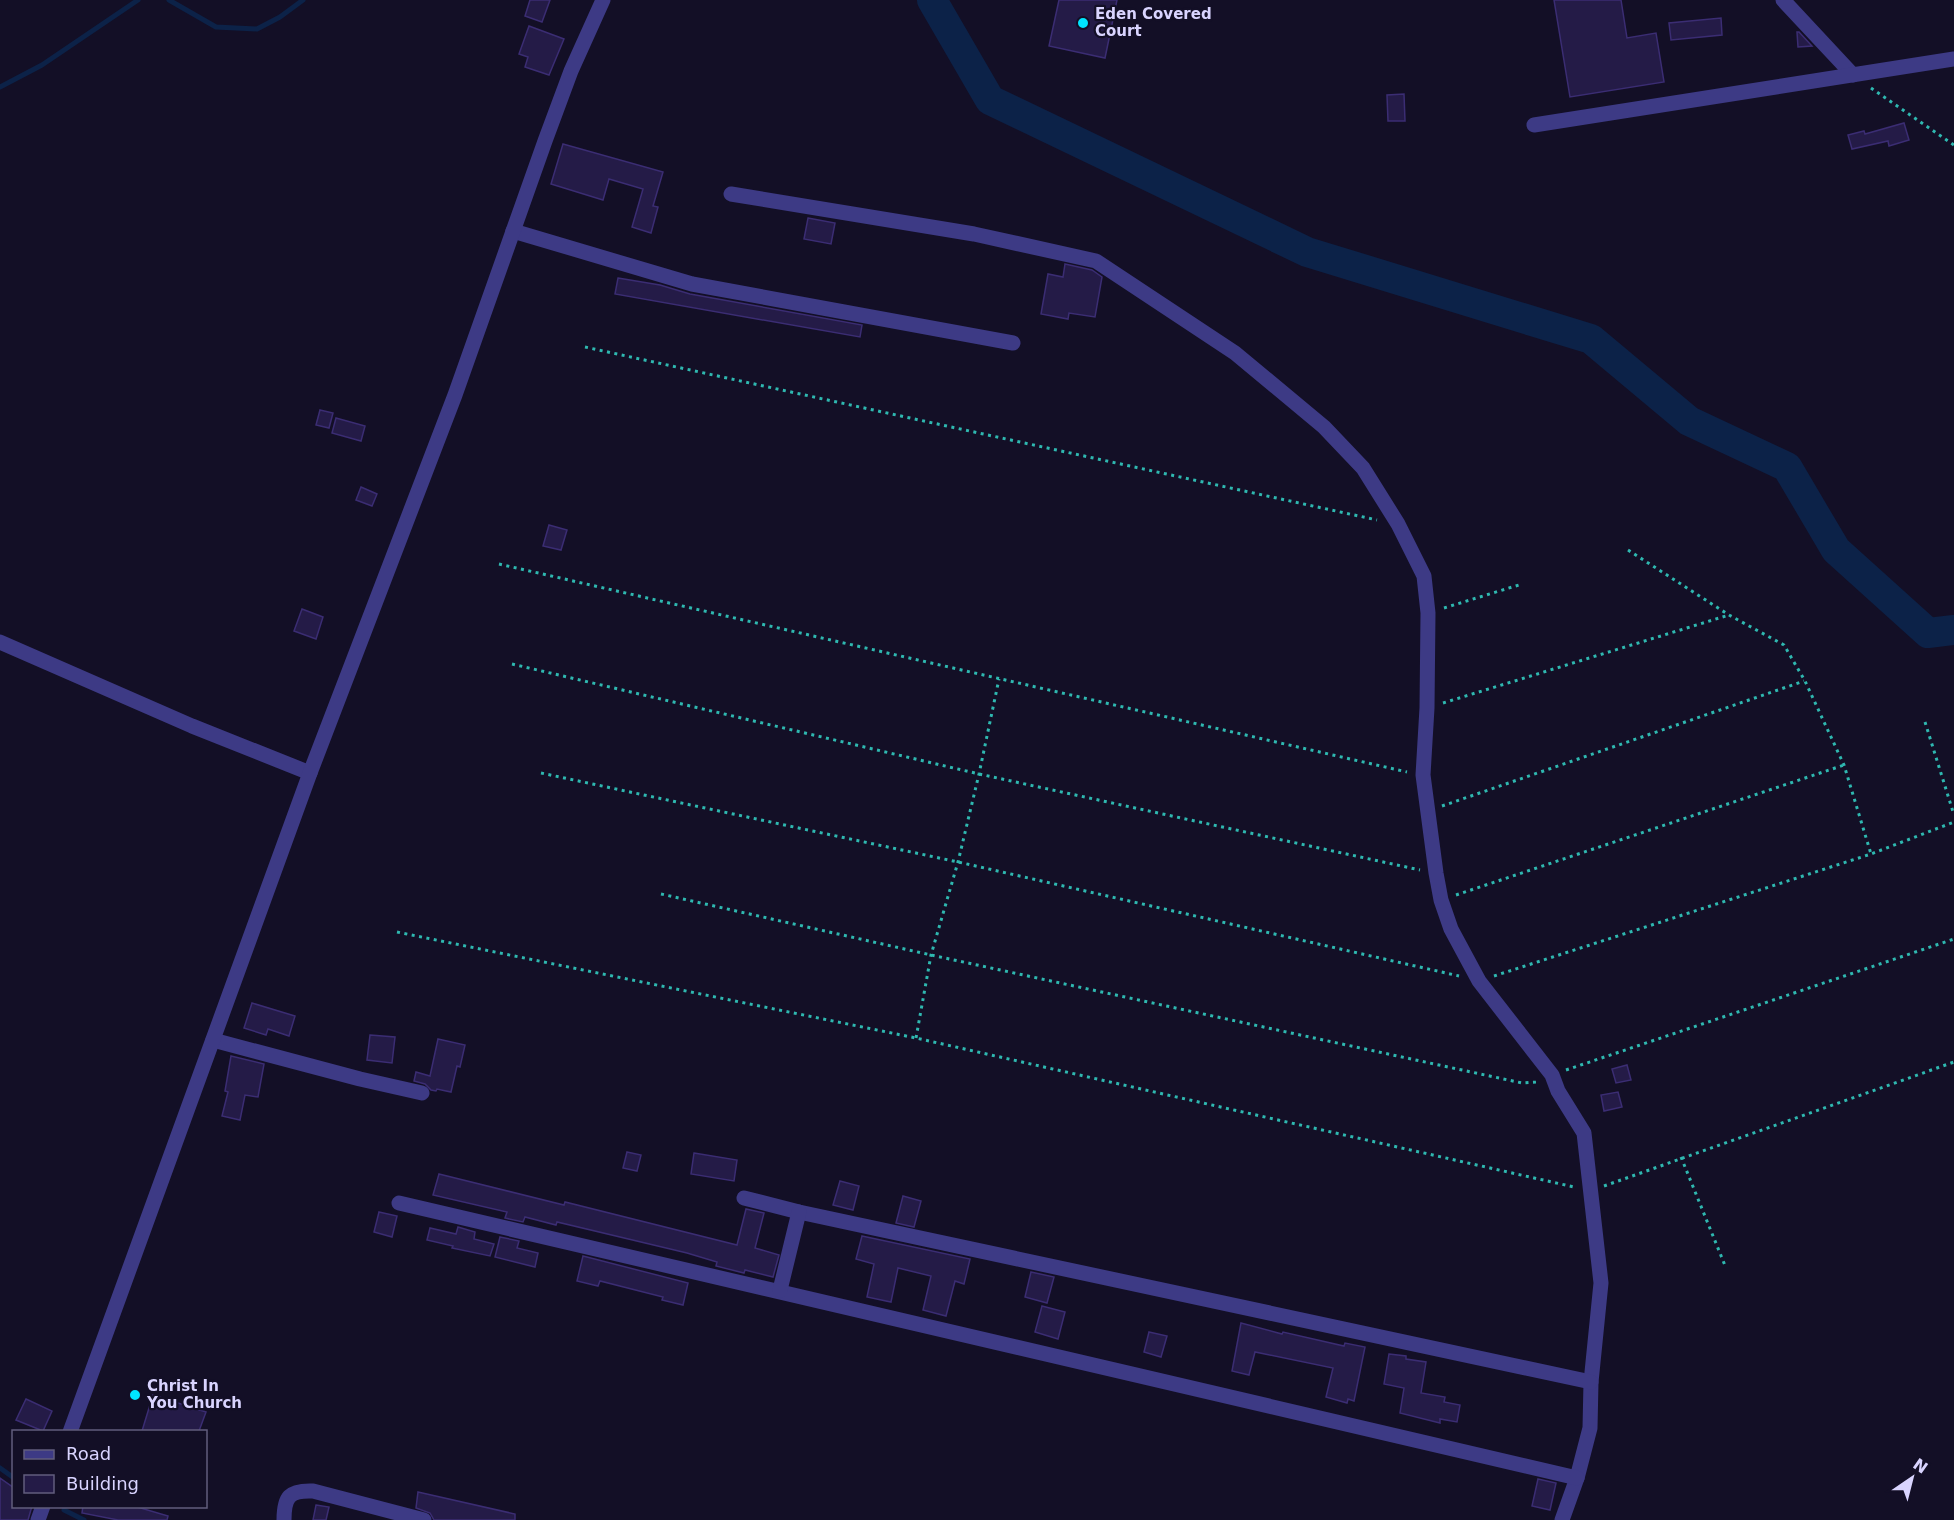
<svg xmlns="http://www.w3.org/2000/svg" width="1954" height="1520" font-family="'DejaVu Sans',sans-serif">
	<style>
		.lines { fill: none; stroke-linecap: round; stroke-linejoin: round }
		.stream { stroke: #0c2248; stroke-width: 5 }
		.river { stroke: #0c2248; stroke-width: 30 }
		.building { fill: #241b47; stroke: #3b2d73; stroke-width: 1.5 }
		.path { stroke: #2fb8b0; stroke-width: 3; stroke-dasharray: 3 4.5; stroke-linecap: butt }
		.minor { stroke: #3d3a85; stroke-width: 15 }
		.poi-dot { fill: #00e5ff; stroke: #130f26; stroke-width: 2 }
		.labels { text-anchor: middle; stroke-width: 4.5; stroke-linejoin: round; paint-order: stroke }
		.poi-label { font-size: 15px; font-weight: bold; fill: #d9d4ff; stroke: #130f26; text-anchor: start }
	</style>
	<rect width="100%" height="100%" fill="#130f26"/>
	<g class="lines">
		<g class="stream">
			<polyline points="169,0 216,27 257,29 280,17 303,0"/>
			<polyline points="0,87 42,65 138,0"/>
			<polyline points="0,1468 14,1478"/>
			<polyline points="64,1510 84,1520"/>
		</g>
		<polyline class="river" points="932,0 990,100 1307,252 1591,339 1689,421 1787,467 1836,550 1928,633 1954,630"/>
	</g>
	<g class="building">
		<polygon points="530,0 550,0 542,22 525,16"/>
		<polygon points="1059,0 1117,0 1105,58 1049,46"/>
		<polygon points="1554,0 1621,0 1627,38 1656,33 1664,82 1570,97"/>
		<polygon points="1721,18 1722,35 1671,40 1669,23"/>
		<polygon points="529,26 564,39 549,75 525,67 528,57 519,54"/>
		<polygon points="1797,32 1799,32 1812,46 1798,47"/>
		<polygon points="1404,94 1405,121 1388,121 1387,95"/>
		<polygon points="1904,123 1909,140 1889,146 1888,141 1852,149 1848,135 1864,131 1865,134"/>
		<polygon points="563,144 663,172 653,206 658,207 651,233 632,227 643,189 609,179 603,200 551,184"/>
		<polygon points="808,218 835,223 831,244 804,239"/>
		<polygon points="1065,264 1092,270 1102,277 1095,317 1069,313 1068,319 1041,314 1048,274 1063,277"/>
		<polygon points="618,278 660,285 690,294 862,325 860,337 615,294"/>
		<polygon points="320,410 333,413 329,428 316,425"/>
		<polygon points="336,418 365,426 361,441 332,433"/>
		<polygon points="361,487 377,494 372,506 356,500"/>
		<polygon points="549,525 567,530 561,550 543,546"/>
		<polygon points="302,609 323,617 316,639 294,631"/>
		<polygon points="252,1003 295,1016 289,1036 268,1029 266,1035 244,1028"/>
		<polygon points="370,1035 395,1037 392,1063 367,1060"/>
		<polygon points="438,1039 465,1045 460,1067 457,1066 451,1092 437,1089 436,1091 431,1090 425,1084 414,1081 416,1072 430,1076"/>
		<polygon points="231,1056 264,1064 258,1097 245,1095 240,1120 222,1116 228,1092 225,1091"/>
		<polygon points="1627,1065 1631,1080 1616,1083 1612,1069"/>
		<polygon points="1618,1092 1622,1107 1604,1111 1601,1095"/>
		<polygon points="627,1152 641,1155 637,1171 623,1168"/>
		<polygon points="694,1153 737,1160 734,1181 691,1174"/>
		<polygon points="439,1174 564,1205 565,1202 737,1245 746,1209 764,1213 755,1248 779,1255 773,1277 745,1270 744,1273 716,1266 717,1262 687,1253 557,1222 556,1225 525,1217 523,1222 505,1218 507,1212 433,1195"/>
		<polygon points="840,1181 859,1186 853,1210 833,1205"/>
		<polygon points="903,1196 921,1201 914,1227 896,1223"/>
		<polygon points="379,1212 397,1216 392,1237 374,1232"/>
		<polygon points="458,1227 475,1232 474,1239 494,1244 490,1256 452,1248 453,1246 427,1240 430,1228 456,1234"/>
		<polygon points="862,1236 970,1259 964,1284 955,1281 946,1316 923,1310 931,1276 898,1268 891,1302 867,1297 874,1264 856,1259"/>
		<polygon points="500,1237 519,1241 517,1248 538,1253 535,1267 495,1257"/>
		<polygon points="583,1256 688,1283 683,1305 662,1300 663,1297 600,1281 598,1286 577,1281"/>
		<polygon points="1031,1272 1054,1277 1047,1303 1025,1297"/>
		<polygon points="1042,1306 1065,1312 1058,1339 1035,1332"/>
		<polygon points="1241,1323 1282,1334 1283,1332 1344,1346 1345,1343 1365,1347 1354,1401 1348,1399 1347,1403 1326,1397 1333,1368 1255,1352 1249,1375 1232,1371"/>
		<polygon points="1149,1332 1167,1336 1161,1357 1144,1352"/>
		<polygon points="1389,1354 1406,1356 1406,1359 1426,1362 1421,1393 1445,1397 1444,1402 1460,1405 1457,1422 1440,1419 1440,1423 1400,1413 1404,1388 1384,1384"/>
		<polygon points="153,1395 206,1412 199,1431 142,1431"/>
		<polygon points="26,1399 52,1411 43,1431 16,1420"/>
		<polygon points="0,1478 14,1488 14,1506 32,1506 28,1520 0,1520"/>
		<polygon points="1538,1479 1556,1483 1550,1510 1532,1506"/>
		<polygon points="418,1492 515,1514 515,1520 434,1520 430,1513 416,1508"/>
		<polygon points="316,1505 329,1507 326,1520 313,1520"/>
		<polygon points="83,1506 134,1506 168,1516 167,1520 118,1520 82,1513"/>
	</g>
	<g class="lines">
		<g class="path">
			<polyline points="1871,88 1954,145"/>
			<polyline points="585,347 1377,520"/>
			<polyline points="1628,550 1729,615 1784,645 1805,681 1844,765 1871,854"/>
			<polyline points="499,564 1407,772"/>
			<polyline points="1444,608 1522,584"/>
			<polyline points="512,664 979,774 1420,870"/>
			<polyline points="1443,703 1729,615"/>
			<polyline points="1925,722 1954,815"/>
			<polyline points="541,773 958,862 1459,976"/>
			<polyline points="1442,806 1804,681"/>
			<polyline points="661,894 931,955 1522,1083 1538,1082"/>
			<polyline points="1456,895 1844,765"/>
			<polyline points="397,932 916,1038 1574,1187"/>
			<polyline points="1494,976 1871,854 1954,822"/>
			<polyline points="916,1038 931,955 958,862 979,774 999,679"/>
			<polyline points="1566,1070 1954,939"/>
			<polyline points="1681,1157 1726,1268"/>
			<polyline points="1604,1186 1954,1062"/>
		</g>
		<g class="minor">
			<polyline points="1783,0 1853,75"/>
			<polyline points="1534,125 1954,59"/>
			<polyline points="731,194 974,234 1096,261 1235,353 1324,427 1363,468 1398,524 1424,576 1428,613 1427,708 1423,775 1436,873 1441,900 1451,929 1479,981 1552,1075 1558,1091 1584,1133 1601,1283 1591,1382 1590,1428 1577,1478 1562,1520"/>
			<polyline points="513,231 692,284 1013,343"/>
			<polyline points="0,642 192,726 310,773"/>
			<polyline points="213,1040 360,1079 422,1093"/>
			<polyline points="744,1198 799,1212 1591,1382"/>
			<polyline points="399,1203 1577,1478"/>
			<polyline points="780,1290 799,1212"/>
			<polyline points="70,1432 310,773 455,395 545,141 571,71 603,0"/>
			<polyline points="38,1520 43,1506"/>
			<path d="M 284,1520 C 284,1497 289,1490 313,1491 L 424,1520"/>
		</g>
	</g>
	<g class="poi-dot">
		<circle cx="1083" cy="23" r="6"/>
		<circle cx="135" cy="1395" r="6"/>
	</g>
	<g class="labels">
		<g class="poi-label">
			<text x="1095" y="19">Eden Covered<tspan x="1095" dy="17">Court</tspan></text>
			<text x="147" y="1391">Christ In<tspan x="147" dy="17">You Church</tspan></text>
		</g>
	</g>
	<rect x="12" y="1430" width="195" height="78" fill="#130f26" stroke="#625e7d" stroke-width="1.5"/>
	<rect x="24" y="1450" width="30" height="9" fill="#3d3a85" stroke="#625e7d" stroke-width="1.5"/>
	<text x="66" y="1460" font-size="18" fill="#d9d4ff">Road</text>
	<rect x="24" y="1475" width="30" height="18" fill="#241b47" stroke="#625e7d" stroke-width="1.5"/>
	<text x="66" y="1490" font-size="18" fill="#d9d4ff">Building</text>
	<g transform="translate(1912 1478) rotate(35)" stroke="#130f26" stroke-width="4.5" paint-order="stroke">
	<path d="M0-4.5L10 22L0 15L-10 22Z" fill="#d9d4ff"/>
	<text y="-9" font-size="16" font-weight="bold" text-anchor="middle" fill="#d9d4ff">N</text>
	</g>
</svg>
